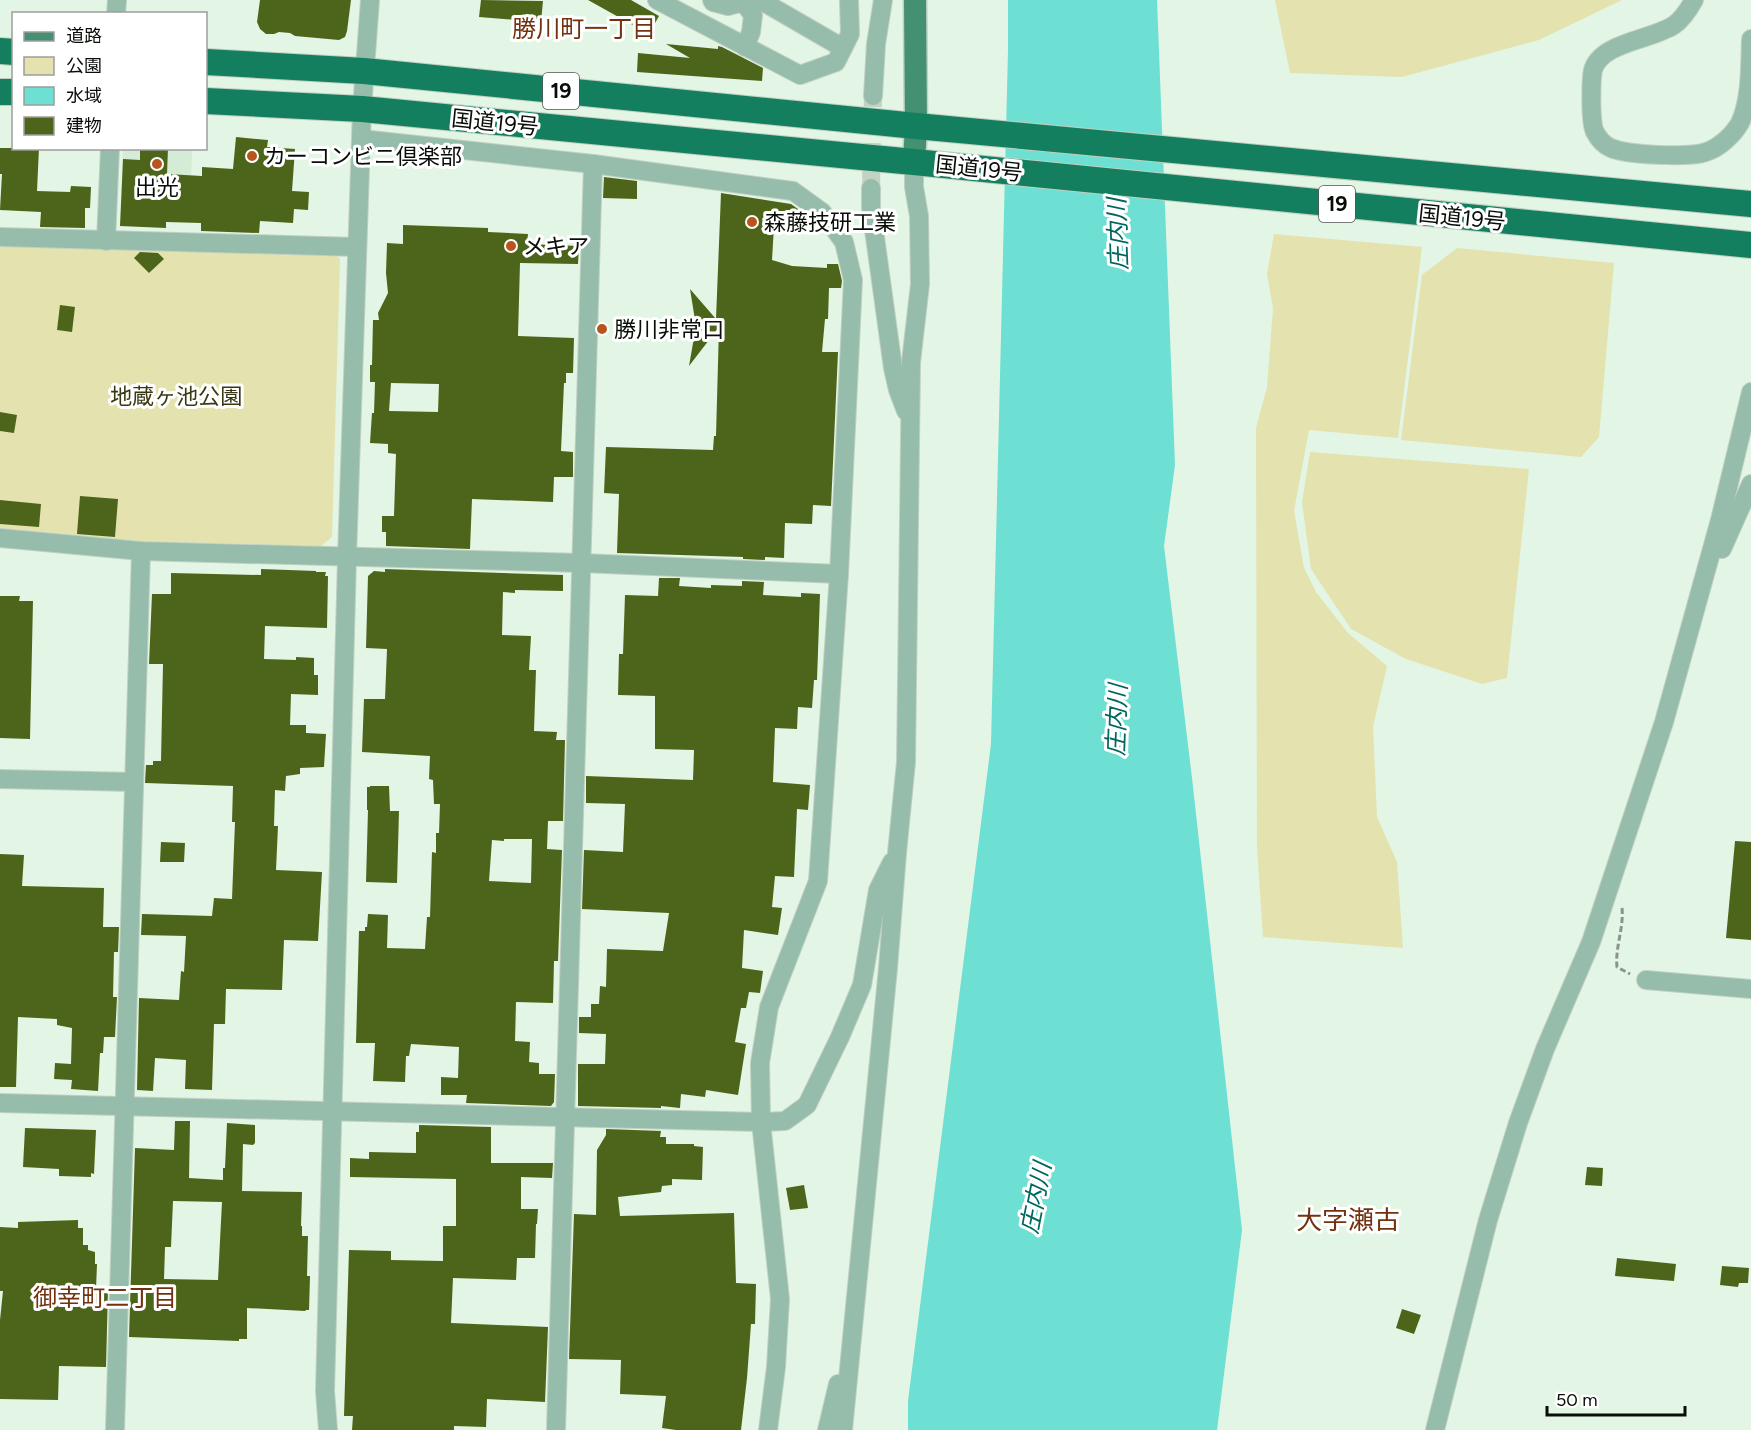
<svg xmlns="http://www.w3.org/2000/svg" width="1751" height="1430" font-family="Figtree,'Noto Sans JP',sans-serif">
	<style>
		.built { fill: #d4ebd5 }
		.green { fill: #e4e2af }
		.water { fill: #6edfd3 }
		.building { fill: #4d651a; fill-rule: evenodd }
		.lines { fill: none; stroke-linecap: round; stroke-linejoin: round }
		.minor-tunnel { stroke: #c2d2c3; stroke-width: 18; stroke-dasharray: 18 9; stroke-linecap: butt }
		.minor-casing { stroke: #c0d0c1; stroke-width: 20 }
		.major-casing { stroke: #c0d0c1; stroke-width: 25 }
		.highway-casing { stroke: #c0d0c1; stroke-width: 28 }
		.path { stroke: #899589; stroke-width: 3; stroke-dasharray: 6 3; stroke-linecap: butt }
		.minor { stroke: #96bcab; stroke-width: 18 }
		.major { stroke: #439073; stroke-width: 22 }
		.highway { stroke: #147f5e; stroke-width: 26 }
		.poi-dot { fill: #b8541d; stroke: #fff; stroke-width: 2 }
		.labels { text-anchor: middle; stroke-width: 6; stroke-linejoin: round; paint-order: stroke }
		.shield { fill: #fff; stroke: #525652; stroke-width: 1.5 }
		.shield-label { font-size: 21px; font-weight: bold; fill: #080d08 }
		.street-label { font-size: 22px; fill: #080d08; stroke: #fff }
		.poi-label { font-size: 22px; fill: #080d08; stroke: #fff; text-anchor: start }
		.park-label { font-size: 22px; fill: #3a3814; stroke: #fff }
		.neighbourhood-label { font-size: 24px; fill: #723210; stroke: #fff }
		.water-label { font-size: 24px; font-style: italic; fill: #00665f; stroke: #fff }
		.quarter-label { font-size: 26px; fill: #723210; stroke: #fff }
	</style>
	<rect width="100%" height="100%" fill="#e3f5e4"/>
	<polygon class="built" points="123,149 192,149 191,183 122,180"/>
	<g class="green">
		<polygon points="1275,0 1622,0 1539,40 1402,77 1290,73"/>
		<polygon points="1274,234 1422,247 1398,438 1309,430 1294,511 1304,568 1316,592 1348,633 1387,666 1373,727 1377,817 1397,862 1403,948 1263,937 1257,847 1256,428 1267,387 1273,308 1267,274"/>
		<polygon points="0,245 334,254 340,259 332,537 321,546 140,541 0,528"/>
		<polygon points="1457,248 1614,263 1599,437 1581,457 1401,440 1422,275"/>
		<polygon points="1310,452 1529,469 1507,678 1482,684 1406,659 1351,629 1311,569 1302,502"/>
	</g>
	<polygon class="water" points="1008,0 1157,0 1175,465 1164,546 1192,778 1242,1230 1217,1430 908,1430 908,1401 991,744 1008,50"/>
	<g class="building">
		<polygon points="260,0 351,0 347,31 345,37 339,40 295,36 290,33 279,32 274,34 266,34 260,29 257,22"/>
		<polygon points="481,0 543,1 541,22 479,17"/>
		<polygon points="588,0 631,0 659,16 649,34"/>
		<polygon points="666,44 718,49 718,46 722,47 763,68 762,81 637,72 638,53 690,58"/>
		<polygon points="236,137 268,140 267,147 295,149 292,191 309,192 308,210 294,209 293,223 260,221 259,233 201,231 201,223 166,222 166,228 120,226 123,159 140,160 140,148 168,148 167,174 202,176 202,167 233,169"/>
		<polygon points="0,148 39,148 37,191 70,192 71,186 91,187 90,208 85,208 85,228 40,227 41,212 0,210 2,174 0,174"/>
		<polygon points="604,177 637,181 637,199 603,198"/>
		<polygon points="721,193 791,204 809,217 808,227 774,226 772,260 792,266 827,268 827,264 838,264 842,281 841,288 829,288 828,319 825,319 822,352 838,352 831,506 813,505 812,524 785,523 784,558 765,557 765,560 743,559 743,557 617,553 619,494 604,493 606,447 713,450 714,436 716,436 719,327 689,366 696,326 690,289 716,319"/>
		<path d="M 403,225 L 488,228 L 488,232 L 528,234 L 527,244 L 579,246 L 578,264 L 520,263 L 518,336 L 574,338 L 573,373 L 566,373 L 566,383 L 564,383 L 561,451 L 573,452 L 573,477 L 554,477 L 553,502 L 472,499 L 470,549 L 386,546 L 386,532 L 382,532 L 382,516 L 394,516 L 396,454 L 388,453 L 388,444 L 370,443 L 372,413 L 374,413 L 375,382 L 370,382 L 370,365 L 372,365 L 373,320 L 379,320 L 378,313 L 388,293 L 386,273 L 387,243 L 403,244 ZM 391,383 L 439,384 L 438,412 L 389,411 Z"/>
		<polygon points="140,252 158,253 164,259 149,273 134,258"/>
		<polygon points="60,305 75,307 72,332 57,330"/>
		<polygon points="0,412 17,415 14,433 0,431"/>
		<polygon points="80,496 118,499 115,537 77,534"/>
		<polygon points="0,500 41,504 39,527 0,524"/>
		<polygon points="261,569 316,571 316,572 326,572 325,576 328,576 327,628 265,626 264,659 296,660 296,657 314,658 314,675 318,675 318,695 291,694 290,725 306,725 306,733 326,734 324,767 300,768 300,774 286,776 285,791 275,790 274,826 278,826 276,870 322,872 318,941 284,940 282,990 226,989 225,1024 214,1024 212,1090 185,1089 186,1060 155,1058 153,1091 137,1090 139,998 179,1000 181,971 184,972 186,936 141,935 142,914 212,916 214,898 232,899 235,822 232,822 233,786 145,783 146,765 153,765 153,761 161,761 163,664 149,664 152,594 171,594 171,573 261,575"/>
		<path d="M 385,569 L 563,575 L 563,591 L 515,590 L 515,593 L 503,592 L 502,635 L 531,636 L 529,670 L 536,670 L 534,731 L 557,732 L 556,740 L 565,740 L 563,821 L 548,821 L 547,849 L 562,850 L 558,961 L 554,961 L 553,1003 L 516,1002 L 515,1041 L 530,1042 L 529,1062 L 539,1063 L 539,1074 L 555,1074 L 554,1102 L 551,1106 L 466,1103 L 467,1095 L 441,1095 L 441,1077 L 458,1078 L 459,1047 L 411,1044 L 409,1056 L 406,1056 L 405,1082 L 373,1081 L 375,1043 L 356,1043 L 359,931 L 365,931 L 365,927 L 367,927 L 368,914 L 388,915 L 387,948 L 425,949 L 427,917 L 430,917 L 432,852 L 436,853 L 436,833 L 439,833 L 440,804 L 434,804 L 433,780 L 429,779 L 430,756 L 362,752 L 364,699 L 385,699 L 387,649 L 366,648 L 368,576 L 374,571 L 385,572 ZM 504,839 L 532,839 L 531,883 L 489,881 L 492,840 L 504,841 Z"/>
		<polygon points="659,578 680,578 679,586 711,588 711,585 742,586 742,581 764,582 763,595 801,597 801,593 820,594 817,680 814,680 812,708 798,707 797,729 775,728 773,782 810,785 808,810 797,809 794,877 775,876 772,907 782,908 778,935 744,930 742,968 763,971 760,993 749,992 746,1008 741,1008 735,1042 746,1044 738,1095 706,1090 705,1097 681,1094 680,1108 661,1106 661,1108 578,1106 578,1064 605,1064 606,1034 579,1033 579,1017 591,1017 591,1004 599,1004 600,986 606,987 607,949 663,951 669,913 582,909 584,850 623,852 625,804 586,803 586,776 693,780 694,750 655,749 655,696 618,695 619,654 623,654 625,595 658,596"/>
		<polygon points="0,596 20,596 19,601 33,601 30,739 0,738"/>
		<polygon points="370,786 389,786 390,811 399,811 397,883 366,882 368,810 367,810 367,787 370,787"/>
		<polygon points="1735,841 1751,842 1751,940 1726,938"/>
		<polygon points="161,842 185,843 184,862 160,862"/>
		<polygon points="0,854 24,855 22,886 104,888 103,927 119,927 118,952 114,952 113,997 117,997 115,1037 104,1037 103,1053 100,1053 98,1091 71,1089 72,1080 54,1079 55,1063 71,1064 72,1028 57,1025 57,1019 18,1017 16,1087 0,1087"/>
		<path d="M 175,1121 L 190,1121 L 189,1178 L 223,1180 L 223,1168 L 225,1168 L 227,1123 L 255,1125 L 255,1143 L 253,1145 L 243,1144 L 242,1191 L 302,1192 L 301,1226 L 302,1226 L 302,1236 L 308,1236 L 307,1276 L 310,1276 L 309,1310 L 306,1310 L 305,1311 L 247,1308 L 247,1339 L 239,1339 L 239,1341 L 129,1337 L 135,1148 L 174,1150 ZM 173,1201 L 222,1202 L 218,1280 L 164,1279 L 165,1247 L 171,1247 Z"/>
		<polygon points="419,1125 491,1127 491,1163 553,1163 552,1178 521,1177 521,1209 538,1209 537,1224 536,1224 535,1258 517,1258 516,1280 453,1278 451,1323 548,1327 545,1402 487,1399 486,1427 454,1426 454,1430 352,1430 353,1416 344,1416 349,1250 391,1251 391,1260 443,1261 443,1226 456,1226 456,1179 350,1177 350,1158 369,1159 369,1152 416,1153 416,1132 419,1132"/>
		<polygon points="25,1128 96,1130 94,1174 91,1173 91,1177 59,1176 59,1169 23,1167"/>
		<polygon points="606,1129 661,1131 660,1137 666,1137 666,1144 694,1144 694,1146 703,1147 702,1180 672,1179 672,1185 662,1186 661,1192 618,1197 620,1216 734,1213 736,1283 756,1284 755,1324 751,1324 747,1378 741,1430 676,1430 662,1428 666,1396 620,1394 621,1360 569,1359 574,1214 596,1215 597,1150 606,1135"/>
		<polygon points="1587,1167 1603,1168 1602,1186 1585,1185"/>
		<polygon points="804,1185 808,1208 790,1210 786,1188"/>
		<polygon points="78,1220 78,1228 83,1228 83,1245 88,1245 88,1250 95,1252 95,1264 97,1264 96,1289 108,1289 106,1367 59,1366 58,1400 0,1399 0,1320 3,1291 0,1291 0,1227 18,1228 18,1222"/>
		<polygon points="1617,1258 1676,1264 1674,1281 1615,1276"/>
		<polygon points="1722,1266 1749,1268 1748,1283 1739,1283 1738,1287 1720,1285"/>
		<polygon points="1402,1309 1421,1315 1414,1334 1396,1328"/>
	</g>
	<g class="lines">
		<polyline class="minor-tunnel" points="871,188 873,96"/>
		<g class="minor-casing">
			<g id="minor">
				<polyline points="657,0 800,75 836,62 850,34 849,0"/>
				<polyline points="712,0 713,2 728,6 743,2 753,15 751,32 745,47"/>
				<polyline points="760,0 843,48"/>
				<path d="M 1694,0 C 1689,9 1683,19 1674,25 C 1652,40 1601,42 1593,70 C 1591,79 1590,125 1595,132 C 1598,138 1604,145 1611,148 C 1627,155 1689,158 1706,152 C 1719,148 1733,135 1740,123 C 1751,99 1750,66 1751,39"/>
				<polyline points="116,14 117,0"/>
				<polyline points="873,96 876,44 883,0"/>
				<polyline points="361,139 593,164 793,191 822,212 844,242 853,280 839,574 818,881 769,1007 760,1063 761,1122 780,1299 776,1367 768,1430"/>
				<polyline points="871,188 871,208 893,368 898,390 906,411"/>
				<polyline points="0,237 357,247"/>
				<polyline points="106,241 110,148"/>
				<polyline points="0,538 141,551 582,563 839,574"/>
				<polyline points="1722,549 1751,484"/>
				<polyline points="0,779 134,782"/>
				<polyline points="1646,980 1751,989"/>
				<polyline points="0,1103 761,1122 785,1121 807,1105 840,1037 862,985 878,890 892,862"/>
				<polyline points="115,1430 141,551"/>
				<polyline points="328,1430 325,1391 347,557 362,109 370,0"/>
				<polyline points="556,1430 593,164"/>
				<polyline points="827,1430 838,1384"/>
				<polyline points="843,1430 888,968 897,853 906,762 911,362 920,284 919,216 914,187 914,162"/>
				<polyline points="1435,1430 1488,1220 1518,1123 1545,1049 1591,942 1664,722 1720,520 1751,392"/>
			</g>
		</g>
		<g class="major-casing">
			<polyline id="major" points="914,162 916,126 915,0"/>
		</g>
		<g class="highway-casing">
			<g id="highway">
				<polyline points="0,51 14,52"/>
				<polyline points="206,62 364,71 916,126 1751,204"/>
				<polyline points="0,92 14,92"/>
				<polyline points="206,101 362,109 924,163 1751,245"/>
			</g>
		</g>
		<path class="path" d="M 1622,908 C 1624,928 1615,947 1617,967 L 1630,974"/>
		<use href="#minor" class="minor"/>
		<use href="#major" class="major"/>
		<use href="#highway" class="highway"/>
	</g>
	<g class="poi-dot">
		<circle cx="252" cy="156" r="6"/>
		<circle cx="157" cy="164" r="6"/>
		<circle cx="752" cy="222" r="6"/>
		<circle cx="511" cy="246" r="6"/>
		<circle cx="602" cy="329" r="6"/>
	</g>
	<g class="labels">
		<g class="shield">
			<rect x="543" y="73" width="36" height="36" rx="4.5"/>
			<rect x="1319" y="186" width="36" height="36" rx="4.5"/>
		</g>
		<g class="shield-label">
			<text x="561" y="98">19</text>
			<text x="1337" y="211">19</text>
		</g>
		<g class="street-label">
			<text transform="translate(495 122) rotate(6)" y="8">国道19号</text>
			<text transform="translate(979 168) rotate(6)" y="8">国道19号</text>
			<text transform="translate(1462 217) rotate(6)" y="8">国道19号</text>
		</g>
		<g class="poi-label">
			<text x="264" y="164">カーコンビニ倶楽部</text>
			<text x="157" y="195" text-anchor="middle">出光</text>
			<text x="764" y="230">森藤技研工業</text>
			<text x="523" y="254">メキア</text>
			<text x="614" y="337">勝川非常口</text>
		</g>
		<g class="park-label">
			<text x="176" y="404">地蔵ヶ池公園</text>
		</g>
		<g class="neighbourhood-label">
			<text x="584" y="37">勝川町一丁目</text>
			<text x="105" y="1306">御幸町二丁目</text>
		</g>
		<g class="water-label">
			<text transform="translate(1118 234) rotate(-92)" y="8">庄内川</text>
			<text transform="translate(1117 720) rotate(-88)" y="8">庄内川</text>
			<text transform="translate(1036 1198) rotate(-79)" y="8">庄内川</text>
		</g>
		<g class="quarter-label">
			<text x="1348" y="1229">大字瀬古</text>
		</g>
	</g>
	<rect x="12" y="12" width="195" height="138" fill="#ffffff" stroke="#9c9e9c" stroke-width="1.5"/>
	<rect x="24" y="32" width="30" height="9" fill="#439073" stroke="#9c9e9c" stroke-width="1.5"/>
	<text x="66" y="42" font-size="18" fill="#080d08">道路</text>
	<rect x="24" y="57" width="30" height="18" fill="#e4e2af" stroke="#9c9e9c" stroke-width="1.5"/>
	<text x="66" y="72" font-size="18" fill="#080d08">公園</text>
	<rect x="24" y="87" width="30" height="18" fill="#6edfd3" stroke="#9c9e9c" stroke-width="1.5"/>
	<text x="66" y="102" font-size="18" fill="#080d08">水域</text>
	<rect x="24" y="117" width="30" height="18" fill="#4d651a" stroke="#9c9e9c" stroke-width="1.5"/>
	<text x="66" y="132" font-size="18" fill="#080d08">建物</text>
	<path d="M1547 1406v9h138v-9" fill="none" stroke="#080d08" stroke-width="3"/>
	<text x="1556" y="1406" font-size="18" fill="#080d08" stroke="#ffffff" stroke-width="4.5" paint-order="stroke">50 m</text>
</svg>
